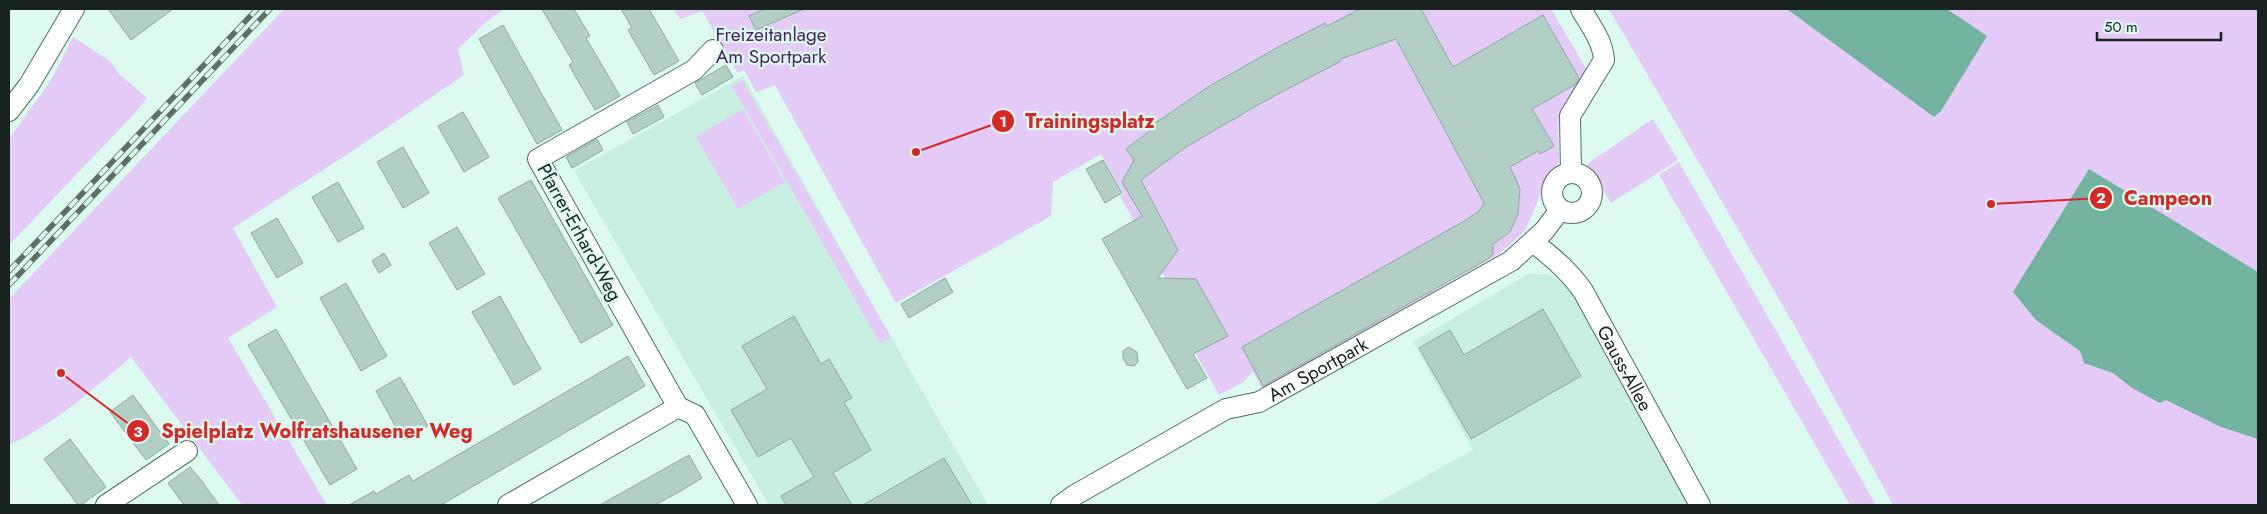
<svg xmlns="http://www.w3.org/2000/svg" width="2267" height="514" font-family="Jost,sans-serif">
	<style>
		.built { fill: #c8efe1 }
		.green { fill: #e5cbf7 }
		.water { fill: #72b49f }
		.building { fill: #b3d0c6; stroke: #8eaaa0 }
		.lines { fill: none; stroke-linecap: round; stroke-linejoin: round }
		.minor-casing { stroke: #526d64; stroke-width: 22 }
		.minor { stroke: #fff; stroke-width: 20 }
		.rail-casing { stroke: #5d6f68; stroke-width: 5.5 }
		.rail { stroke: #dcfaef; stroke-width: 4; stroke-dasharray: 11; stroke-linecap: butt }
		.labels { text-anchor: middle; stroke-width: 4.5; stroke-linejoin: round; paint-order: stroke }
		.park-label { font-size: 19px; fill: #48235d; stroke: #dcfaef }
		.street-label { font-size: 19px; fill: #18231f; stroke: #dcfaef }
		.leader { fill: none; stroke: #d62828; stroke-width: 2 }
		.callout-dot { fill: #d62828; stroke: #dcfaef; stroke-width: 2 }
		.mark-label { font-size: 15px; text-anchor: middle; font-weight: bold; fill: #fff }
		.callout-label { font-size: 20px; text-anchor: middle; font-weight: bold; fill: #d62828; stroke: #dcfaef; stroke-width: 4.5; stroke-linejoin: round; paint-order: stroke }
	</style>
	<rect width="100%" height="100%" fill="#dcfaef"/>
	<g class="built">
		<polygon points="743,76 907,365 988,505 769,505 574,171"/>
		<polygon points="1528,274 1550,275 1577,291 1694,505 1373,505 1473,450 1413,342"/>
	</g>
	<g class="green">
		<path d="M 284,9 L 504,9 L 486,22 L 458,49 L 464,75 L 351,152 L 233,228 L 277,307 L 228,338 L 327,505 L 242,505 L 131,357 C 92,390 56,423 9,445 L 9,299 Z"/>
		<polygon points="674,9 1551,9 1590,75 1561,109 1558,124 1559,162 1546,177 1535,208 1525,231 1499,254 1262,389 1253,372 1242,383 1219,395 1188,340 1196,334 1120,196 1124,194 1101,154 1053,182 1051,216 896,303 775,85 756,92 744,70 738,73 702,11 680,19"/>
		<polygon points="1609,9 2258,9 2258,505 1893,505 1793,323"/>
		<polygon points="73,37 110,61 119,74 147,98 135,113 9,245 9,139 51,80"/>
		<polygon points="742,80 891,337 880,343 732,86"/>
		<polygon points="743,109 785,182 738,209 696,137"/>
		<polygon points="1653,119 1678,160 1611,203 1587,164"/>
		<polygon points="1679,162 1876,505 1850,505 1659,175"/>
	</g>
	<g class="water">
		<polygon points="1787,9 1947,9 1987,36 1941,111 1934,117"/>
		<polygon points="2089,169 2258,272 2258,439 2221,427 2166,400 2160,403 2132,388 2113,373 2084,363 2080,351 2036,320 2013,292"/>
	</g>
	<g class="building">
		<polygon points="108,9 173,9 131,40"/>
		<polygon points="542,9 574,9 590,36 586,38 620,96 595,110 569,65 573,62"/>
		<polygon points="621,9 649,9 679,61 654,75 628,30 632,28"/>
		<polygon points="764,9 804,9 756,30 749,16"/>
		<polygon points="1360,9 1421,9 1453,67 1543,15 1579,78 1576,84 1532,109 1554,146 1540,154 1538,151 1510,167 1520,189 1518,214 1510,232 1493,244 1493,254 1488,259 1263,386 1242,347 1466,220 1479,211 1484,203 1396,39 1341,59 1341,61 1263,102 1186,147 1141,180 1178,250 1158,278 1196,279 1228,336 1193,354 1207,378 1187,389 1102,239 1142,216 1122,182 1134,160 1126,149 1151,130 1148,128 1208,87 1280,46 1325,23 1327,26"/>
		<polygon points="503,25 562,130 537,144 479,39"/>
		<polygon points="726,65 733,77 702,95 695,83"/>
		<polygon points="658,105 664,117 633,134 627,122"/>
		<polygon points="463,112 489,157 464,172 438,126"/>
		<polygon points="597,139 603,150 572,168 566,157"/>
		<polygon points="403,147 429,193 403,208 377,162"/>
		<polygon points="1103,160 1122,193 1105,203 1086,169"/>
		<polygon points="531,180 613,325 581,343 498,198"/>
		<polygon points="338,182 364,228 338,242 312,197"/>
		<polygon points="277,218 303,263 277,278 251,233"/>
		<polygon points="457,227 485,274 457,290 429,243"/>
		<polygon points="384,253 391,265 379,273 372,261"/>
		<polygon points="945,278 953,292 909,318 901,304"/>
		<polygon points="346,283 387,356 361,371 320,298"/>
		<polygon points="500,296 541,369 514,385 472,312"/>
		<polygon points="1543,309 1581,376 1471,439 1419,348 1450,330 1464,355"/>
		<polygon points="794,316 821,364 829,359 852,398 844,402 871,450 833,473 852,505 786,505 781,496 814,477 791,438 758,457 731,410 767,389 742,346"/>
		<polygon points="276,329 357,469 330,485 248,345"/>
		<polygon points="1129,347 1137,352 1138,362 1134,366 1127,365 1123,358 1123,351"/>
		<polygon points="628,356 645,386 441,505 349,505 374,491 376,494 409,475 413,481"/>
		<polygon points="400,377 428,426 403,440 376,391"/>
		<polygon points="133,395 169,444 146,460 110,412"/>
		<polygon points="70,439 106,487 81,505 78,505 44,459"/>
		<polygon points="689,455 702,478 684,489 655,505 600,505"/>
		<polygon points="944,458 972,505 863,505"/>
		<polygon points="190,467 201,480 219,505 184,505 168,483"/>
	</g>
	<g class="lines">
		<g class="minor-casing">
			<g id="minor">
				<polyline points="9,111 29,85 74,9"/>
				<path d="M 1571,172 L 1570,116 L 1604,60 C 1603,41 1590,25 1581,9"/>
				<circle cx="1572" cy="193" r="20"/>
				<path id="s1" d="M 1533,242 C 1552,257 1569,271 1583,291 L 1700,505"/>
				<polyline points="678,407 538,159 694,70 713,50"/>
				<polyline points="678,407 695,415 747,505"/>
				<polyline points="106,505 187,451"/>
				<polyline points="508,505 678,407"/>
				<path id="s2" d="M 1061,505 L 1075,495 L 1226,409 L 1259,402 L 1511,261 L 1544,231 L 1560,210"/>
			</g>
		</g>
		<use href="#minor" class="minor"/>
		<g class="rail-casing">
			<g id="rail">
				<polyline points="9,271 257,9"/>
				<polyline points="9,285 270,9"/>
			</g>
		</g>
		<use href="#rail" class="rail"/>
	</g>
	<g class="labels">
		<g class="park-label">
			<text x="771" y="41">Freizeitanlage<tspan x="771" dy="22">Am Sportpark</tspan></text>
		</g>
		<g class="street-label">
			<text transform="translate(580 232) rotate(61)" y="7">Pfarrer-Erhard-Weg</text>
			<text dy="7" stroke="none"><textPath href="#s1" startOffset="158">Gauss-Allee</textPath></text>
			<text dy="7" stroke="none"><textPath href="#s2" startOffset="292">Am Sportpark</textPath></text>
		</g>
	</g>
	<path class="leader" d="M916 152L1003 121M1991 204L2101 198M61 373L138 431"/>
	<g class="callout-dot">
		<circle cx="916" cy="152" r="5"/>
		<circle cx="1991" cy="204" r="5"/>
		<circle cx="61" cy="373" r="5"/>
		<circle cx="1003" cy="121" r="12"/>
		<circle cx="2101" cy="198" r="12"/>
		<circle cx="138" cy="431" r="12"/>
	</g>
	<g class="mark-label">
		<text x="1003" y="127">1</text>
		<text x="2101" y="203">2</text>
		<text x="138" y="437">3</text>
	</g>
	<g class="callout-label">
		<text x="1090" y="128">Trainingsplatz</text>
		<text x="2168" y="205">Campeon</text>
		<text x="317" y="438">Spielplatz Wolfratshausener Weg</text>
	</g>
	<rect width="2267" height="514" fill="none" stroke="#18231f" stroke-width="20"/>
	<path d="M2097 32v8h124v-8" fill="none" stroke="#18231f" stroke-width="2.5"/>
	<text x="2104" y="32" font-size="15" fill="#18231f" stroke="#dcfaef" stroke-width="4" paint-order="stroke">50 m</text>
</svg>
